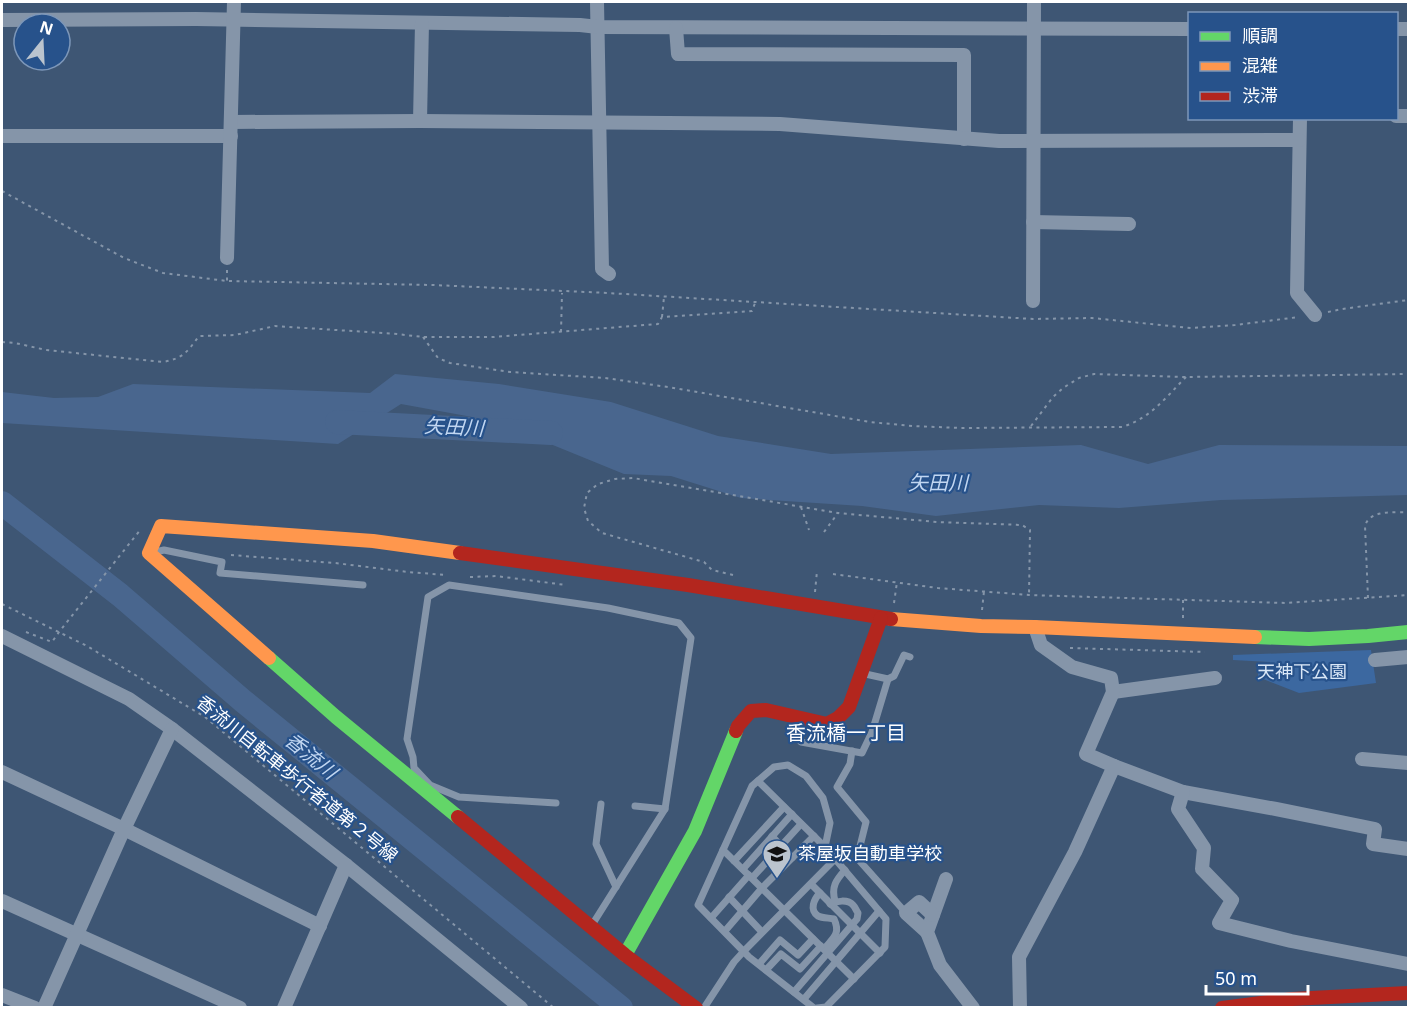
<svg xmlns="http://www.w3.org/2000/svg" width="1410" height="1009" font-family="'Noto Sans','Noto Sans JP',sans-serif">
	<style>
		.green { fill: #3c68a0 }
		.water { fill: #49668e }
		.lines { fill: none; stroke-linecap: round; stroke-linejoin: round }
		.river { stroke: #49668e; stroke-width: 24 }
		.path { stroke: #8595a9; stroke-width: 2; stroke-dasharray: 3 4.5; stroke-linecap: butt }
		.lane { stroke: #8595a9; stroke-width: 7 }
		.street { stroke: #8595a9; stroke-width: 14 }
		.fast { stroke: #63d668; stroke-width: 14 }
		.slow { stroke: #ff974d; stroke-width: 14 }
		.jam { stroke: #b3261e; stroke-width: 14 }
		.labels { text-anchor: middle; stroke-width: 4.5; stroke-linejoin: round; paint-order: stroke }
		.park-label { font-size: 18px; fill: #d9e7f7; stroke: #27528b }
		.street-label { font-size: 18px; fill: #fff; stroke: #27528b }
		.poi-label { font-size: 18px; fill: #fff; stroke: #27528b; text-anchor: start }
		.water-label { font-size: 20px; font-style: italic; fill: #c1d6f1; stroke: #27528b }
		.neighbourhood-label { font-size: 20px; fill: #fff; stroke: #27528b }
	</style>
	<rect width="100%" height="100%" fill="#3e5674"/>
	<polygon class="green" points="1371,650 1376,683 1299,693 1258,677 1258,671 1270,671 1270,662 1233,660 1233,655"/>
	<polygon class="water" points="395,374 499,384 611,402 718,436 831,454 1081,445 1148,464 1219,445 1408,446 1408,495 1221,500 1119,508 1039,505 936,516 862,506 741,498 671,476 624,474 494,421 401,404 338,444 2,423 2,392 54,398 98,397 133,384 370,393"/>
	<g class="lines">
		<g class="river">
			<polyline points="337,422 551,433"/>
			<polyline points="2,503 120,595 243,701 621,1008"/>
		</g>
		<g class="path">
			<polyline points="2,191 124,258 163,273 227,281 433,285 608,293 1033,319 1092,318 1191,328 1235,325 1299,317"/>
			<polyline points="227,270 227,281"/>
			<polyline points="1328,312 1342,309 1408,300"/>
			<polyline points="662,317 664,297"/>
			<polyline points="561,332 562,293"/>
			<path d="M 423,337 L 438,358 L 450,363 L 510,372 L 605,378 L 668,387 L 870,422 L 912,426 L 960,428 L 1122,427 C 1151,418 1166,397 1186,377"/>
			<path d="M 2,342 L 15,343 L 46,350 L 163,362 C 184,358 187,352 199,336 L 235,335 L 275,326 L 397,334 L 423,337 L 493,337 L 658,324 L 662,317 L 752,311 L 755,303"/>
			<polyline points="1031,426 1053,397 1063,388 1079,378 1094,374 1186,377 1408,374"/>
			<polyline points="801,507 809,530"/>
			<polyline points="824,532 838,513"/>
			<polyline points="231,555 335,563 408,572 446,575"/>
			<polyline points="833,574 938,588 1029,595 1286,603 1408,595"/>
			<polyline points="733,575 712,570 704,562 602,533 588,521 584,508 587,493 598,484 615,479 633,478 838,513 937,522 1022,525 1030,530 1029,595"/>
			<polyline points="470,577 496,576 566,585"/>
			<polyline points="815,592 817,571"/>
			<path d="M 1368,598 L 1365,526 C 1370,509 1394,513 1408,512"/>
			<polyline points="894,603 897,582"/>
			<polyline points="2,604 87,646 205,717 554,1008"/>
			<polyline points="982,610 984,591"/>
			<polyline points="1183,618 1183,600"/>
			<polyline points="26,632 52,642 59,632 141,529"/>
			<polyline points="1070,648 1205,652"/>
		</g>
		<g class="lane">
			<polyline points="151,553 164,550 222,562 220,573 363,585"/>
			<polyline points="861,673 888,679 894,676 904,655 910,657"/>
			<polyline points="800,720 797,737 801,742 862,753 872,732 888,679"/>
			<polyline points="852,751 850,764 837,787 866,822 857,858 906,913"/>
			<polyline points="758,781 825,847"/>
			<polyline points="556,803 459,797 430,785 414,768 413,757 407,739 428,597 449,585 608,608 679,623 691,638 665,809 592,925"/>
			<polyline points="601,804 596,844 616,887"/>
			<polyline points="635,806 665,809"/>
			<polyline points="772,836 792,858"/>
			<polyline points="723,850 854,979"/>
			<polyline points="734,861 784,807"/>
			<polyline points="743,869 792,814"/>
			<polyline points="752,878 801,824"/>
			<polyline points="811,884 880,953"/>
			<path d="M 820,893 C 814,899 809,910 818,916 C 822,918 830,918 834,919 C 841,934 833,938 824,949"/>
			<polyline points="729,897 762,932"/>
			<path d="M 835,901 C 831,887 836,880 845,870"/>
			<polyline points="711,918 749,875"/>
			<polyline points="725,931 762,888 814,836"/>
			<polyline points="759,964 780,940 798,955 813,939"/>
			<polyline points="766,970 781,954 800,969 821,946"/>
			<path d="M 794,992 L 857,919 L 858,913 C 856,910 855,907 853,905 C 848,899 836,901 830,904"/>
			<polyline points="804,999 879,911"/>
			<polyline points="704,1008 734,962 744,951 835,859"/>
			<polyline points="814,1008 749,957 698,905 752,786 774,767 788,765 806,776 823,798 830,823 825,847 886,919 885,947 826,1007 817,1008"/>
		</g>
		<g class="street">
			<polyline points="597,2 602,269 609,274"/>
			<polyline points="2,20 196,19 580,25 598,27 1190,29"/>
			<polyline points="676,28 678,54 964,55 964,139"/>
			<polyline points="1396,29 1408,29"/>
			<polyline points="1396,116 1408,116"/>
			<polyline points="1300,118 1297,293 1315,315"/>
			<polyline points="420,121 422,23"/>
			<polyline points="231,122 420,121 780,124 999,141 1299,140"/>
			<polyline points="2,136 231,136"/>
			<polyline points="1033,222 1129,224"/>
			<polyline points="227,258 234,2"/>
			<polyline points="1033,301 1034,2"/>
			<polyline points="2,636 129,699 172,729 346,865 521,1008"/>
			<polyline points="1375,660 1408,657"/>
			<polyline points="1113,692 1215,678"/>
			<polyline points="1362,759 1408,763"/>
			<polyline points="1114,766 1183,792 1276,809 1375,829 1373,844 1408,849"/>
			<polyline points="2,772 124,829 320,926"/>
			<polyline points="1183,792 1178,809 1204,848 1202,869 1232,900 1219,923 1291,941 1408,964"/>
			<polyline points="946,879 927,932 940,965 973,1008"/>
			<polyline points="2,901 240,1008"/>
			<polyline points="927,932 906,913 919,902 933,915"/>
			<polyline points="2,995 35,1008"/>
			<polyline points="44,1008 124,829 172,729"/>
			<polyline points="284,1008 346,865"/>
			<polyline points="1020,1008 1019,957 1075,852 1114,766 1086,754 1113,692 1111,678 1072,667 1041,645 1035,627"/>
		</g>
		<g class="fast">
			<polyline points="1255,637 1309,639 1368,636 1408,632"/>
			<polyline points="269,658 336,717 458,817"/>
			<polyline points="625,955 695,831 736,731"/>
		</g>
		<g class="slow">
			<polyline points="891,619 981,626 1035,627 1255,637"/>
			<polyline points="269,658 149,553 161,526 373,541 460,553"/>
		</g>
		<g class="jam">
			<polyline points="460,553 688,585 891,619"/>
			<polyline points="736,731 738,726 751,711 766,710 827,724 838,718 849,707 881,618"/>
			<polyline points="458,817 625,955 696,1008"/>
			<polyline points="1222,1008 1292,999 1408,993"/>
		</g>
	</g>
	<defs>
		<g id="university-pin" transform="scale(1.5)"><path d="M0 17L-7.5 6A9.5 9.5 0 1 1 7.5 6Z" fill="#bbc4ce" stroke="#27528b"/><path d="M0-5L7-2L0 1L-7-2ZM-4 1L0 2.5L4 1V4Q0 6-4 4Z" fill="#111"/></g>
	</defs>
	<g fill-rule="evenodd">
		<use href="#university-pin" x="777" y="854"/>
	</g>
	<g class="labels">
		<g class="park-label">
			<text x="1302" y="678">天神下公園</text>
		</g>
		<g class="street-label">
			<text transform="translate(297 779) rotate(39)" y="6">香流川自転車歩行者道第２号線</text>
		</g>
		<g class="poi-label">
			<text x="798" y="860">茶屋坂自動車学校</text>
		</g>
		<g class="water-label">
			<text transform="translate(454 427) rotate(3)" y="7">矢田川</text>
			<text x="938" y="490">矢田川</text>
			<text transform="translate(311 756) rotate(39)" y="7">香流川</text>
		</g>
		<g class="neighbourhood-label">
			<text x="846" y="740">香流橋一丁目</text>
		</g>
	</g>
	<rect width="1410" height="1009" fill="none" stroke="#ffffff" stroke-width="6"/>
	<rect x="1188" y="12" width="210" height="108" fill="#27528b" stroke="#7d97b9" stroke-width="1.5"/>
	<rect x="1200" y="32" width="30" height="9" fill="#63d668" stroke="#7d97b9" stroke-width="1.5"/>
	<text x="1242" y="42" font-size="18" fill="#ffffff">順調</text>
	<rect x="1200" y="62" width="30" height="9" fill="#ff974d" stroke="#7d97b9" stroke-width="1.5"/>
	<text x="1242" y="72" font-size="18" fill="#ffffff">混雑</text>
	<rect x="1200" y="92" width="30" height="9" fill="#b3261e" stroke="#7d97b9" stroke-width="1.5"/>
	<text x="1242" y="102" font-size="18" fill="#ffffff">渋滞</text>
	<g transform="translate(42 42) rotate(18)"><circle r="28" fill="#27528b" stroke="#7d97b9" stroke-width="1.5"/>
	<path d="M0-4.5L10 22L0 15L-10 22Z" fill="#bbc4ce"/>
	<text y="-9" font-size="16" font-weight="bold" text-anchor="middle" fill="#ffffff">N</text>
	</g>
	<path d="M1206 985v9h102v-9" fill="none" stroke="#ffffff" stroke-width="3"/>
	<text x="1215" y="985" font-size="18" fill="#ffffff" stroke="#27528b" stroke-width="4.5" paint-order="stroke">50 m</text>
</svg>
